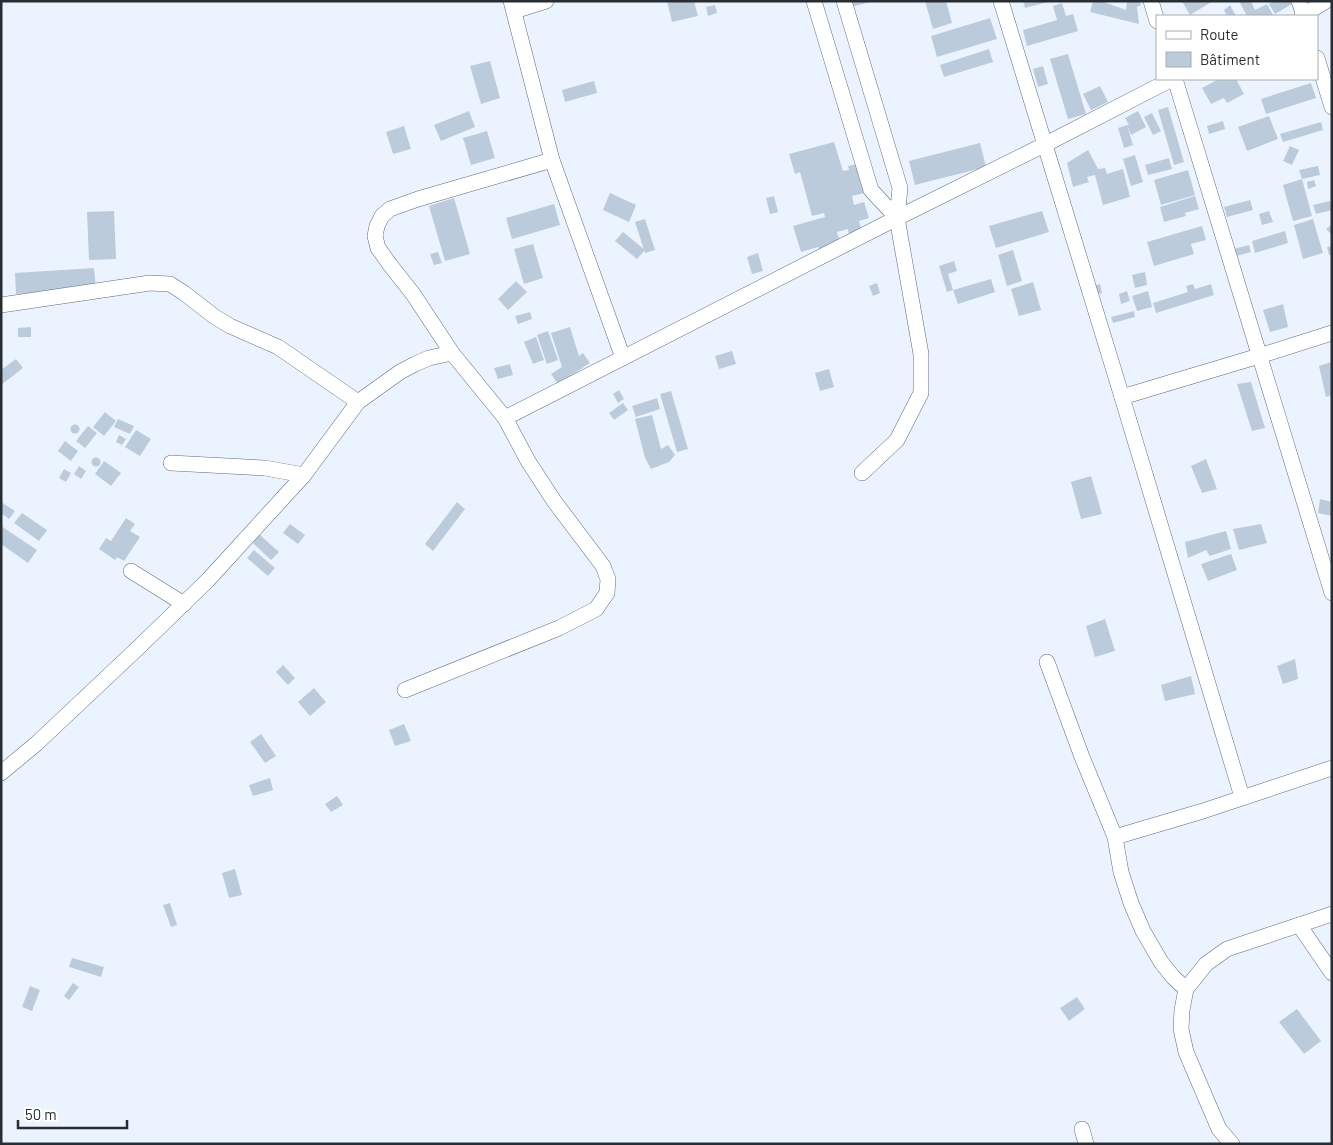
<svg xmlns="http://www.w3.org/2000/svg" width="1333" height="1145" font-family="Barlow,sans-serif">
	<style>
		.building { fill: #bccbdb }
		.lines { fill: none; stroke-linecap: round; stroke-linejoin: round }
		.minor-casing { stroke: #5d6b79; stroke-width: 16 }
		.minor { stroke: #fff; stroke-width: 15 }
	</style>
	<rect width="100%" height="100%" fill="#ebf4fe"/>
	<g class="building">
		<polygon points="667,1 694,1 698,16 672,22"/>
		<polygon points="850,1 870,1 870,2 851,7"/>
		<polygon points="925,1 946,1 952,23 933,29"/>
		<polygon points="1023,1 1048,1 1048,2 1025,8"/>
		<polygon points="1093,1 1101,1 1126,10 1127,1 1140,1 1141,5 1137,7 1139,24 1090,12"/>
		<polygon points="1182,1 1213,1 1190,15"/>
		<polygon points="1239,1 1251,1 1255,10 1267,4 1273,15 1247,16"/>
		<polygon points="1274,1 1290,1 1292,4 1275,14 1269,4"/>
		<polygon points="1062,3 1066,16 1073,14 1078,31 1027,46 1023,30 1057,20 1053,6"/>
		<polygon points="715,5 717,13 708,16 706,7"/>
		<polygon points="1230,5 1236,16 1227,16 1224,10"/>
		<polygon points="990,18 997,39 937,57 931,36"/>
		<polygon points="989,49 993,62 944,77 940,65"/>
		<polygon points="1068,54 1086,114 1068,119 1050,59"/>
		<polygon points="490,61 500,98 481,104 470,66"/>
		<polygon points="1043,66 1048,84 1038,87 1033,69"/>
		<polygon points="1219,79 1236,79 1244,94 1227,103 1224,98 1211,104 1202,88"/>
		<polygon points="594,81 597,93 565,102 562,90"/>
		<polygon points="1311,83 1316,98 1266,114 1261,99"/>
		<polygon points="1100,86 1108,102 1091,110 1083,94"/>
		<polygon points="1168,107 1184,162 1174,165 1158,110"/>
		<polygon points="469,111 475,127 441,141 434,125"/>
		<polygon points="1138,111 1146,127 1131,135 1127,125 1129,125 1125,118"/>
		<polygon points="1152,113 1161,131 1153,135 1144,117"/>
		<polygon points="1269,116 1278,139 1247,151 1238,127"/>
		<polygon points="1223,121 1225,129 1209,134 1207,126"/>
		<polygon points="1321,122 1323,130 1283,142 1280,134"/>
		<polygon points="1127,125 1133,145 1124,148 1118,128"/>
		<polygon points="404,126 411,149 393,154 386,132"/>
		<polygon points="487,131 495,158 471,165 463,138"/>
		<polygon points="834,142 843,171 849,170 848,166 857,164 865,193 852,196 854,205 864,202 869,218 859,221 861,228 849,236 848,229 837,232 840,243 819,249 818,247 801,252 793,226 825,217 824,213 812,216 800,172 795,174 789,154"/>
		<polygon points="980,143 986,167 915,185 909,161"/>
		<polygon points="1290,146 1299,150 1292,165 1283,161"/>
		<polygon points="1088,150 1098,169 1105,168 1107,174 1123,169 1130,197 1103,205 1095,175 1087,177 1089,182 1073,187 1067,163"/>
		<polygon points="1135,155 1143,182 1131,186 1123,159"/>
		<polygon points="1169,158 1172,169 1148,175 1145,165"/>
		<polygon points="1318,166 1320,175 1302,179 1312,216 1293,221 1283,185 1302,179 1299,170"/>
		<polygon points="1188,170 1195,195 1161,205 1154,180"/>
		<polygon points="1314,180 1316,186 1308,189 1307,182"/>
		<polygon points="610,193 636,205 629,222 603,210"/>
		<polygon points="774,196 778,212 770,214 766,198"/>
		<polygon points="1195,196 1199,209 1185,213 1186,216 1164,222 1160,207"/>
		<polygon points="454,198 470,254 445,261 429,206"/>
		<polygon points="1250,200 1253,210 1227,217 1224,207"/>
		<polygon points="1330,201 1332,210 1316,214 1313,205"/>
		<polygon points="554,204 560,225 512,239 506,218"/>
		<polygon points="114,211 116,259 89,260 87,212"/>
		<polygon points="1042,211 1049,232 996,248 989,226"/>
		<polygon points="1269,211 1273,222 1262,225 1259,214"/>
		<polygon points="645,219 655,250 645,253 635,222"/>
		<polygon points="1313,219 1323,253 1303,259 1294,225"/>
		<polygon points="1332,224 1332,235 1326,229"/>
		<polygon points="1202,226 1206,240 1191,244 1194,254 1154,266 1147,242"/>
		<polygon points="1285,231 1288,243 1255,253 1252,241"/>
		<polygon points="623,232 645,250 637,259 615,241"/>
		<polygon points="533,244 543,278 524,284 514,249"/>
		<polygon points="1249,245 1251,252 1236,256 1233,249"/>
		<polygon points="1332,246 1332,255 1329,255 1327,247"/>
		<polygon points="1013,250 1022,281 1007,286 998,255"/>
		<polygon points="438,252 442,263 434,265 430,254"/>
		<polygon points="758,253 763,271 752,274 747,257"/>
		<polygon points="954,261 957,271 948,274 953,290 991,279 995,292 958,304 953,290 947,292 939,266"/>
		<polygon points="94,268 96,290 16,294 15,273"/>
		<polygon points="1145,272 1147,285 1135,288 1132,275"/>
		<polygon points="516,281 527,292 508,310 498,299"/>
		<polygon points="1033,282 1041,310 1019,316 1011,289"/>
		<polygon points="877,283 880,293 873,296 869,286"/>
		<polygon points="1100,284 1102,293 1095,295 1093,286"/>
		<polygon points="1193,284 1195,289 1211,284 1214,295 1156,313 1153,303 1188,292 1186,286"/>
		<polygon points="1127,291 1130,301 1121,304 1119,294"/>
		<polygon points="1148,291 1152,307 1137,311 1132,296"/>
		<polygon points="1283,304 1288,327 1270,332 1263,310"/>
		<polygon points="1134,311 1135,317 1113,323 1111,317"/>
		<polygon points="530,312 532,319 518,324 515,316"/>
		<polygon points="31,327 31,337 18,337 18,328"/>
		<polygon points="570,327 579,356 583,353 590,363 558,384 551,374 562,367 551,333"/>
		<polygon points="548,331 558,360 547,364 537,335"/>
		<polygon points="536,337 544,360 533,364 524,342"/>
		<polygon points="732,351 736,364 719,369 715,356"/>
		<polygon points="16,359 23,368 1,385 1,370"/>
		<polygon points="1331,362 1332,395 1326,397 1319,366"/>
		<polygon points="510,364 513,375 498,379 494,368"/>
		<polygon points="829,369 834,387 820,391 815,373"/>
		<polygon points="1251,382 1265,428 1252,431 1237,384"/>
		<polygon points="619,390 624,399 618,403 613,394"/>
		<polygon points="671,391 688,449 677,452 660,394"/>
		<polygon points="657,398 660,409 636,417 632,406"/>
		<polygon points="623,403 628,410 614,420 609,413"/>
		<polygon points="105,412 116,421 104,436 93,427"/>
		<polygon points="652,415 661,449 668,445 675,455 669,462 651,469 645,458 635,419"/>
		<polygon points="118,419 134,426 130,434 114,427"/>
		<circle cx="75" cy="429" r="4.5"/>
		<polygon points="88,426 97,433 85,448 76,441"/>
		<polygon points="136,430 151,439 140,456 125,447"/>
		<polygon points="119,435 126,439 122,445 116,442"/>
		<polygon points="65,441 78,451 71,461 58,451"/>
		<circle cx="96" cy="462" r="4.5"/>
		<polygon points="1206,459 1217,489 1202,493 1191,466"/>
		<polygon points="104,461 121,473 111,486 95,474"/>
		<polygon points="79,466 86,471 81,479 74,474"/>
		<polygon points="64,469 71,473 66,482 59,478"/>
		<polygon points="1091,476 1102,514 1081,519 1071,482"/>
		<polygon points="1320,499 1332,502 1332,516 1318,513"/>
		<polygon points="1,502 15,511 9,519 1,513"/>
		<polygon points="457,502 465,509 433,551 425,544"/>
		<polygon points="22,513 47,530 39,541 14,523"/>
		<polygon points="126,518 135,524 130,531 140,537 124,561 117,557 115,560 99,549 106,538 111,541"/>
		<polygon points="290,524 305,535 298,544 283,533"/>
		<polygon points="1261,524 1267,543 1239,550 1233,529"/>
		<polygon points="1,526 37,550 28,563 1,544"/>
		<polygon points="1226,531 1231,549 1210,556 1206,550 1188,558 1185,542"/>
		<polygon points="260,535 279,552 271,560 253,543"/>
		<polygon points="254,550 275,568 268,576 247,558"/>
		<polygon points="1231,554 1237,570 1208,581 1201,564"/>
		<polygon points="1105,619 1115,651 1095,657 1086,626"/>
		<polygon points="1295,659 1298,679 1283,684 1277,666"/>
		<polygon points="283,665 295,678 288,685 276,672"/>
		<polygon points="1191,676 1195,694 1165,701 1161,685"/>
		<polygon points="314,688 326,702 310,716 298,702"/>
		<polygon points="404,724 411,741 395,746 389,730"/>
		<polygon points="261,734 276,756 265,763 250,742"/>
		<polygon points="270,778 273,790 253,796 249,785"/>
		<polygon points="337,796 343,805 331,812 325,804"/>
		<polygon points="235,869 242,895 229,898 222,873"/>
		<polygon points="170,903 177,925 171,927 163,905"/>
		<polygon points="72,958 104,967 101,977 69,967"/>
		<polygon points="73,983 79,987 69,1000 64,996"/>
		<polygon points="30,986 40,990 32,1011 22,1007"/>
		<polygon points="1077,997 1085,1009 1069,1021 1060,1008"/>
		<polygon points="1297,1009 1321,1041 1304,1054 1279,1022"/>
	</g>
	<g class="lines">
		<g class="minor-casing">
			<g id="minor">
				<polyline points="511,1 552,160 623,358"/>
				<polyline points="814,1 871,190 897,218"/>
				<polyline points="844,1 900,188 897,218 921,354 921,393 897,440 862,473"/>
				<polyline points="1001,1 1122,397 1242,797"/>
				<polyline points="1151,1 1157,21"/>
				<polyline points="1299,1 1304,16"/>
				<polyline points="514,11 546,1"/>
				<polyline points="1302,16 1326,1"/>
				<polyline points="1317,58 1332,107"/>
				<polyline points="1175,79 1332,593"/>
				<polyline points="1,305 150,283 170,284 184,293 215,317 230,326 278,347 358,402"/>
				<polyline points="1122,397 1259,356 1332,333"/>
				<polyline points="505,418 897,218 1044,145 1172,79"/>
				<polyline points="171,463 265,468 304,475"/>
				<polyline points="131,571 184,604"/>
				<polyline points="1047,662 1082,757 1115,837 1121,872 1131,903 1143,931 1161,962 1173,977 1186,989"/>
				<polyline points="405,690 559,628 596,609 607,593 608,579 603,566 554,501 528,461 505,418 452,353 413,294 391,266 378,248 375,236 377,226 382,216 390,209 418,199 552,160"/>
				<polyline points="1,773 36,744 139,647 208,580 304,475 358,402 400,372 415,364 429,358 452,353"/>
				<polyline points="1115,837 1203,811 1332,768"/>
				<polyline points="1299,925 1332,973"/>
				<polyline points="1082,1129 1086,1144"/>
				<polyline points="1232,1144 1219,1129 1186,1052 1181,1029 1182,1010 1186,989 1206,964 1227,949 1332,914"/>
			</g>
		</g>
		<use href="#minor" class="minor"/>
	</g>
	<rect width="1333" height="1145" fill="none" stroke="#272d33" stroke-width="5"/>
	<rect x="1156" y="15" width="162" height="65" fill="#ffffff" stroke="#a9abad"/>
	<rect x="1166" y="31" width="25" height="8" fill="#ffffff" stroke="#a9abad"/>
	<text x="1200" y="40" font-size="15" fill="#272d33">Route</text>
	<rect x="1166" y="52" width="25" height="15" fill="#bccbdb" stroke="#a9abad"/>
	<text x="1200" y="65" font-size="15" fill="#272d33">Bâtiment</text>
	<path d="M18 1120v8h109v-8" fill="none" stroke="#272d33" stroke-width="2.5"/>
	<text x="25" y="1120" font-size="15" fill="#272d33" stroke="#ffffff" stroke-width="4" paint-order="stroke">50 m</text>
</svg>
